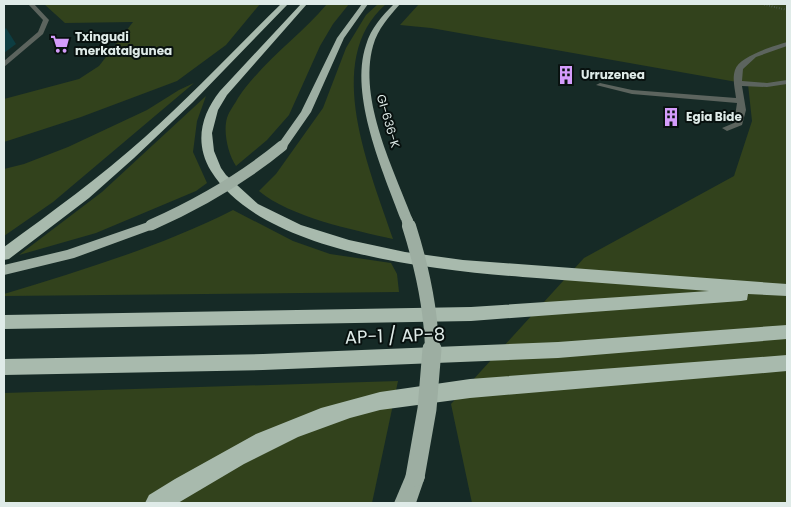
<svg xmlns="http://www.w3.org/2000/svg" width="791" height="507" font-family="Poppins,sans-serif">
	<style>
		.green { fill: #32421c }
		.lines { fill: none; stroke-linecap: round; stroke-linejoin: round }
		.path { stroke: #5b6c69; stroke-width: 2; stroke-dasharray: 0.5 2; stroke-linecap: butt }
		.service { fill: #5c645e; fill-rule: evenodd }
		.trunk { fill: #9daea2; fill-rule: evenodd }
		.motorway { fill: #a8baad; fill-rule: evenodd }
		.trunk-bridge-far2 { stroke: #9daea2; stroke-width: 11 }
		.trunk-bridge-far1 { stroke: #9daea2; stroke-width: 14 }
		.trunk-bridge { stroke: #9daea2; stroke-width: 19 }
		.shaded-wall { fill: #0d3d42 }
		.labels { text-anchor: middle; stroke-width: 4; stroke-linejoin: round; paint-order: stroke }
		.far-poi-label { font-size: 12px; font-weight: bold; fill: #dfebe8; stroke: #08110f; text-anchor: start }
		.far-street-label { font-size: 12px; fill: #dfebe8; stroke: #08110f }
		.near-street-label { font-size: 18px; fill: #dfebe8; stroke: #08110f }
	</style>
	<rect width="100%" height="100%" fill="#162a26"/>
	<g class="green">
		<polygon points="44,4 260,4 226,45 177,81 81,117 4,142 4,99 79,79 99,66 133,22 65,23"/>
		<path d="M 327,4 L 349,4 L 333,24 L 320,46 L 289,115 L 267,140 L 236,166 C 228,154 223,132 227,118 C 229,111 235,104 238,98 C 263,61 299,37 327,4 Z"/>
		<path d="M 378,4 L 386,4 C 321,60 371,172 393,239 C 353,230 290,217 259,191 L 276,174 L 323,108 L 346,48 L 366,15 Z"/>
		<polygon points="419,4 787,4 787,503 472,503 451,404 584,258 734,176 752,121 748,84 431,28 400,25"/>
		<polygon points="194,83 53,202 4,236 4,169 24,164 68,147 147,110 179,90"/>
		<polygon points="206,96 197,121 193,152 207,183 196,191 96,233 19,255 102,192"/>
		<path d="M 233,210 L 293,241 L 330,254 L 391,263 L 397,274 L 399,292 L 4,296 L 4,294 C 82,270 160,247 233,210 Z"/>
		<polygon points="398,381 372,503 4,503 4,393"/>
	</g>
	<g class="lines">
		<polyline class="path" points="762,4 787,10"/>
		<g class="service">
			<polygon points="28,4 34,4 49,20 43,34 4,67 4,61 38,32 43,20"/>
			<path d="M 787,42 L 787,46 L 756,57 L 743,69 L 742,81 L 767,83 L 787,80 L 787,84 L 767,87 L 742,86 L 746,110 L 742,125 L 727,131 L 722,128 L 734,123 L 737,103 L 632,94 L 596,85 L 600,83 L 632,90 L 736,98 C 735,89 732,79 735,70 C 739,56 774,46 787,42 Z"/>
		</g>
		<g class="trunk">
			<polygon points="362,4 368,4 344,38 311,112 286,148 278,148 277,146 301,112 337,38"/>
			<path d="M 394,4 L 400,4 C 389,17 378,28 373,46 C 358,100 394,170 413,220 L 407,224 L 401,220 C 383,172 349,95 366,45 C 371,28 382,16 394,4 Z"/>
			<polygon points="151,221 156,222 157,225 156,228 74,258 4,275 4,265 67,250"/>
			<polygon points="415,467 422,470 425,477 416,503 394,503 408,470"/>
		</g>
		<g class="motorway">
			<path d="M 281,4 L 288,4 L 193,102 L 134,158 L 89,198 L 9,259 L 4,260 L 4,247 C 52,212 100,177 145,137 C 192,95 236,48 281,4 Z"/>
			<path d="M 301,4 L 307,4 L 227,95 L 218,110 L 212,133 L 214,151 L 221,168 L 226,175 L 258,204 L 301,225 L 349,240 L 405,252 L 463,260 L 787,284 L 787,296 L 748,294 L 747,300 L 741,301 L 471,321 L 4,329 L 4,315 L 471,307 L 709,291 C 660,287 611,284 562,280 C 466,273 267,261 211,171 C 194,143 201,115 220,91 Z"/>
			<polygon points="787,325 787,339 558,358 263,370 4,375 4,359 263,354 558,342"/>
			<polygon points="787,355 787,371 470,398 380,410 350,418 298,437 244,464 178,503 145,503 149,495 175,479 256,434 321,408 380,392 470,379"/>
		</g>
		<g class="trunk-bridge-far2">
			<polyline points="407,220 409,227"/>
			<path d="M 151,225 C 198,204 242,179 282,146"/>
		</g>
		<path class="trunk-bridge-far1" d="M 409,226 C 422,267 431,307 432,350"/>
		<polyline class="trunk-bridge" points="415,477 427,409 432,349"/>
	</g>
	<polygon class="shaded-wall" points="6,28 16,44 4,53 4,30"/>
	<defs>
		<g id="supermarket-bare" transform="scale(1.5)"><path d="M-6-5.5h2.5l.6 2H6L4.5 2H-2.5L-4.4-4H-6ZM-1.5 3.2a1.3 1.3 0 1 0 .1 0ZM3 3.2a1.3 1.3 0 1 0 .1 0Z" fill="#d49cfb" stroke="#08110f" stroke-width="2.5" paint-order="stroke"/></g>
		<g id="building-bare" transform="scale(1.5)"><path d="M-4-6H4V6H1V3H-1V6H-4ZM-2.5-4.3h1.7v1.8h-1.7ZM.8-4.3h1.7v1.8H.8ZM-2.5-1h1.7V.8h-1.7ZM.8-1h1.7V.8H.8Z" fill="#d49cfb" stroke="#08110f" stroke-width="2.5" paint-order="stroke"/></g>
	</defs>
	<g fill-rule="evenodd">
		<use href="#supermarket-bare" x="60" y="44"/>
		<use href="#building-bare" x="566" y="75"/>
		<use href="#building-bare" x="671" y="117"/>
	</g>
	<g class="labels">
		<g class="far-poi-label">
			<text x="75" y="41">Txingudi<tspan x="75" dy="14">merkatalgunea</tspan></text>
			<text x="581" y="79">Urruzenea</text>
			<text x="686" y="121">Egia Bide</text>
		</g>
		<g class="far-street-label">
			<text transform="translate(388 121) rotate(74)" y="4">GI-636-K</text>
		</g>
		<g class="near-street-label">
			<text transform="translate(395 336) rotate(-2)" y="6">AP-1 / AP-8</text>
		</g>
	</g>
	<rect width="791" height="507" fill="none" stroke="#dfebe8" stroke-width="10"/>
</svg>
